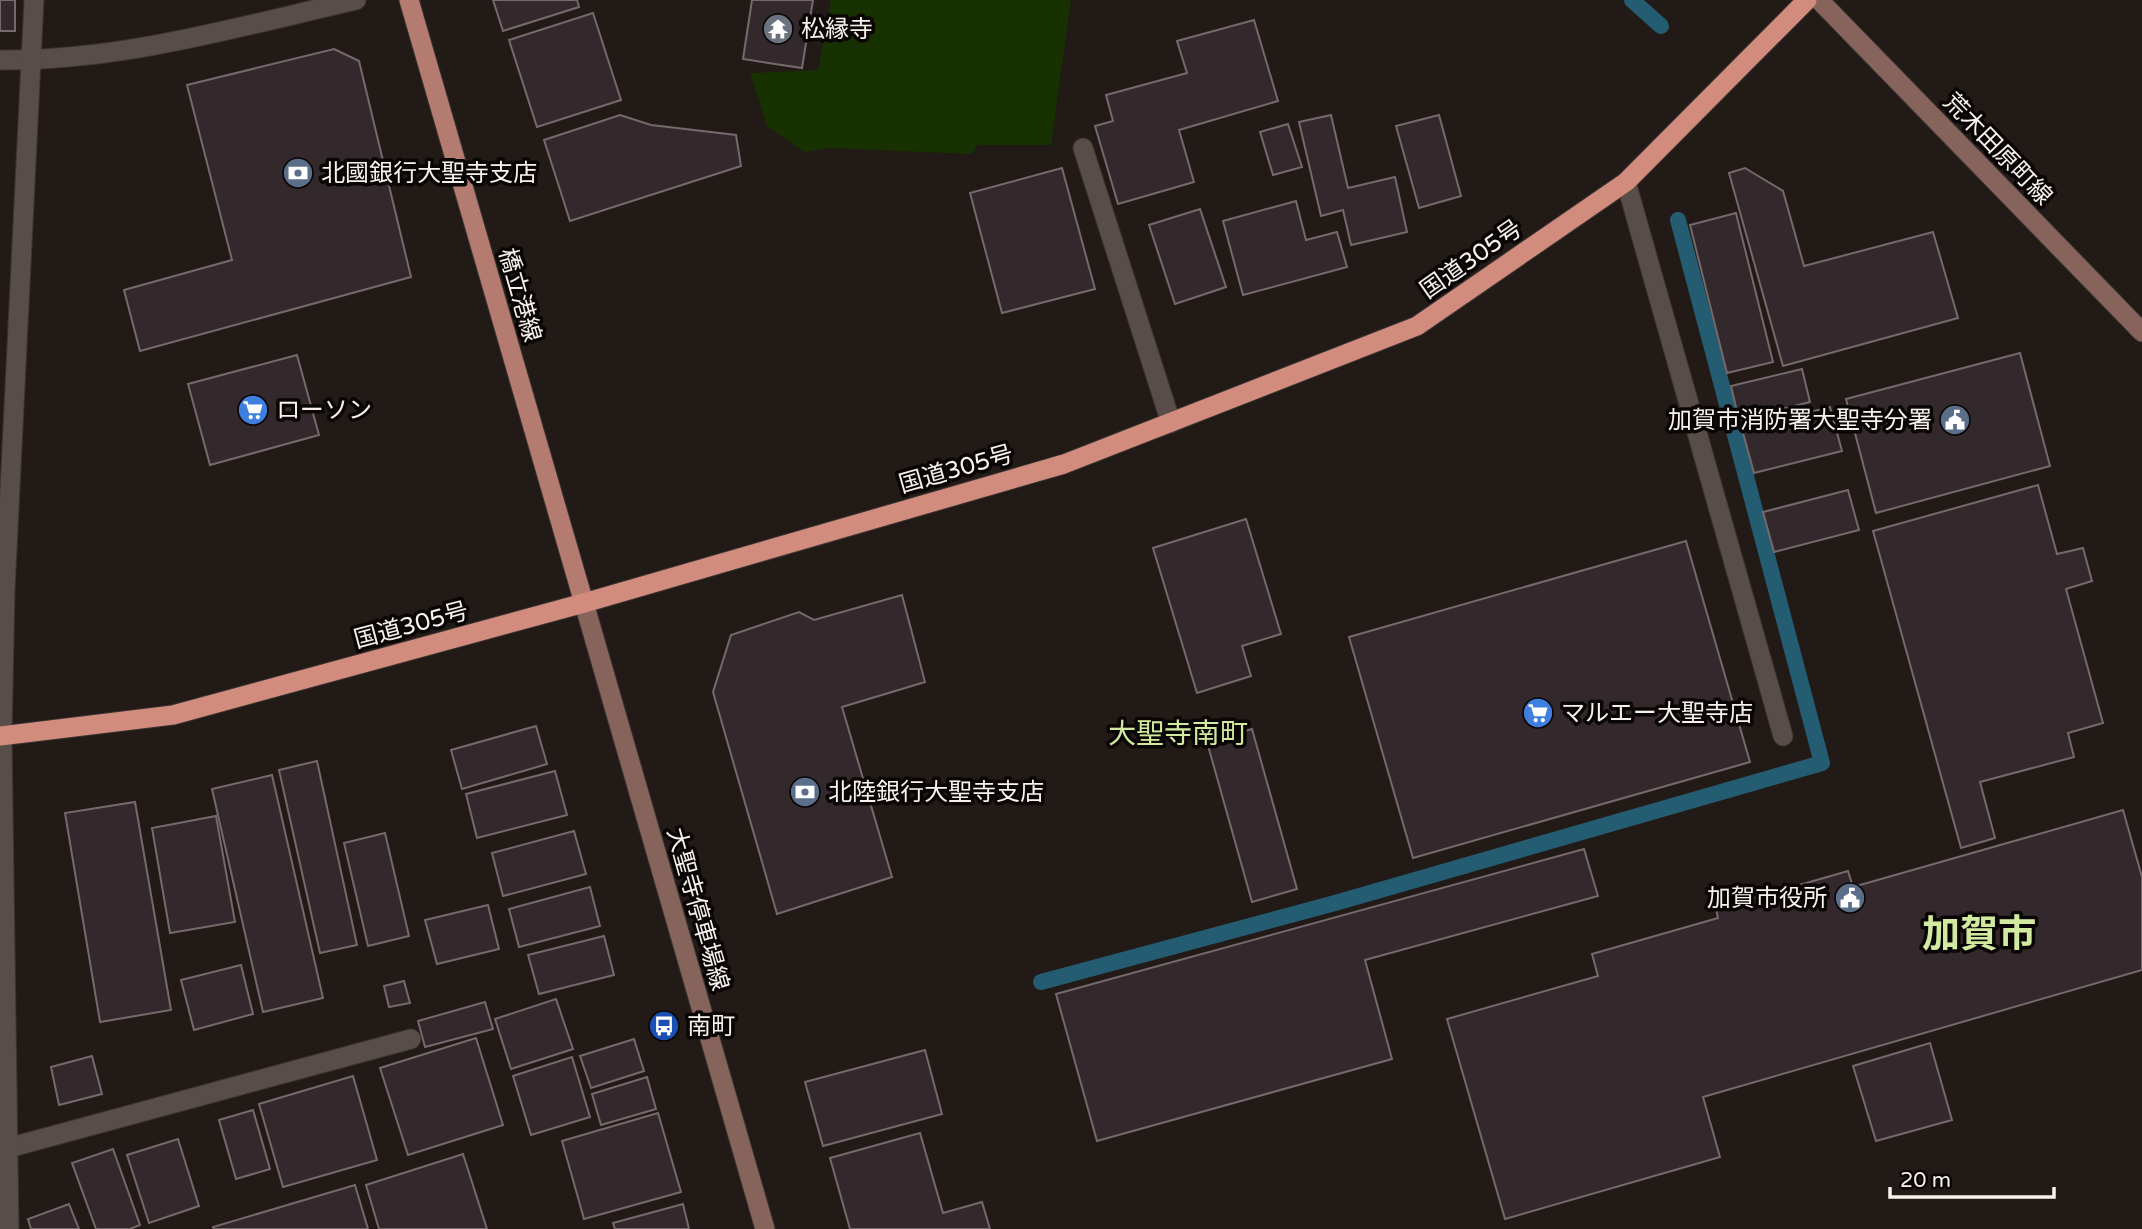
<svg xmlns="http://www.w3.org/2000/svg" width="2142" height="1229" font-family="'Varela Round','Noto Sans JP',sans-serif">
	<style>
		.green { fill: #173101 }
		.lines { fill: none; stroke-linecap: round; stroke-linejoin: round }
		.stream { stroke: #245c71; stroke-width: 16 }
		.building { fill: #33282c; stroke: #75696c; stroke-width: 2 }
		.service-casing { stroke: #3b3432; stroke-width: 21 }
		.minor-casing { stroke: #3b3432; stroke-width: 21 }
		.secondary-casing { stroke: #3b3432; stroke-width: 21 }
		.primary-casing { stroke: #3b3432; stroke-width: 21 }
		.trunk-casing { stroke: #3b3432; stroke-width: 21 }
		.service { stroke: #584d48; stroke-width: 19 }
		.minor { stroke: #584d48; stroke-width: 19 }
		.secondary { stroke: #86645c; stroke-width: 19 }
		.primary { stroke: #b47c71; stroke-width: 19 }
		.trunk { stroke: #d28c7e; stroke-width: 19 }
		.labels { text-anchor: middle; stroke-width: 7; stroke-linejoin: round; paint-order: stroke }
		.poi-label { font-size: 24px; fill: #f8f2ef; stroke: #090605; text-anchor: start }
		.street-label { font-size: 24px; fill: #f8f2ef; stroke: #090605 }
		.quarter-label { font-size: 28px; fill: #d2ea9f; stroke: #090605 }
		.town-label { font-size: 38px; font-weight: bold; fill: #d2ea9f; stroke: #090605 }
	</style>
	<rect width="100%" height="100%" fill="#221a16"/>
	<polygon class="green" points="831,0 1071,0 1051,145 978,145 971,154 830,148 805,152 767,126 750,73 818,70"/>
	<g class="lines">
		<g class="stream">
			<polyline points="1632,0 1661,26"/>
			<polyline points="1041,982 1335,903 1822,763 1678,220"/>
		</g>
	</g>
	<g class="building">
		<rect x="0" y="0" width="15" height="31"/>
		<polygon points="493,0 577,0 579,7 503,31"/>
		<polygon points="752,0 813,0 802,68 743,59"/>
		<polygon points="593,13 621,100 537,127 509,40"/>
		<polygon points="1254,20 1278,101 1179,130 1194,182 1118,204 1095,126 1113,121 1106,95 1187,73 1177,41"/>
		<polygon points="334,49 359,61 411,277 140,351 124,290 232,260 187,85"/>
		<polygon points="620,115 651,125 736,135 741,166 570,221 544,140"/>
		<polygon points="1331,115 1348,188 1395,177 1407,232 1351,245 1343,210 1321,216 1299,122"/>
		<polygon points="1439,115 1461,196 1419,208 1396,126"/>
		<polygon points="1288,124 1302,167 1273,175 1260,132"/>
		<polygon points="1062,168 1095,289 1002,313 970,193"/>
		<polygon points="1745,168 1783,191 1804,266 1933,232 1958,318 1783,366 1729,173"/>
		<polygon points="1296,201 1306,240 1337,232 1347,267 1243,295 1223,221"/>
		<polygon points="1200,209 1226,287 1175,304 1149,225"/>
		<polygon points="1736,213 1773,362 1727,373 1690,225"/>
		<polygon points="2020,353 2050,466 1876,513 1846,399"/>
		<polygon points="297,355 319,435 210,465 188,384"/>
		<polygon points="1802,369 1810,402 1739,420 1731,386"/>
		<polygon points="1830,407 1842,451 1754,473 1742,429"/>
		<polygon points="2038,485 2057,554 2083,548 2092,581 2066,589 2103,723 2068,733 2074,757 1980,782 1995,838 1961,848 1873,531"/>
		<polygon points="1848,490 1859,530 1774,552 1763,512"/>
		<polygon points="1246,519 1281,634 1242,646 1251,676 1197,693 1153,548"/>
		<polygon points="1686,541 1750,762 1413,858 1349,637"/>
		<polygon points="902,595 925,682 842,707 892,877 777,914 713,692 731,635 799,612 814,620"/>
		<polygon points="536,726 547,764 462,789 451,750"/>
		<polygon points="1252,729 1297,889 1252,902 1207,742"/>
		<polygon points="317,761 357,945 320,953 279,770"/>
		<polygon points="555,771 567,815 477,838 466,794"/>
		<polygon points="272,775 323,998 263,1012 212,789"/>
		<polygon points="135,802 171,1010 100,1022 65,813"/>
		<polygon points="2123,810 2142,877 2142,970 1703,1097 1720,1157 1505,1219 1447,1019 1598,976 1592,954 1718,918 1716,909 1848,871 1853,887"/>
		<polygon points="216,816 235,922 170,933 152,828"/>
		<polygon points="574,831 586,874 503,896 492,853"/>
		<polygon points="385,833 409,936 368,946 344,843"/>
		<polygon points="1584,849 1598,896 1365,960 1392,1059 1097,1141 1056,994"/>
		<polygon points="590,887 600,926 519,947 509,909"/>
		<polygon points="488,905 499,949 437,964 425,920"/>
		<polygon points="604,936 614,975 539,994 528,955"/>
		<polygon points="241,965 253,1014 194,1030 181,980"/>
		<polygon points="404,981 410,1003 389,1007 384,986"/>
		<polygon points="556,999 573,1049 511,1069 495,1019"/>
		<polygon points="485,1002 493,1029 425,1047 418,1021"/>
		<polygon points="476,1038 503,1125 408,1155 380,1068"/>
		<polygon points="634,1039 644,1071 591,1088 580,1056"/>
		<polygon points="1930,1043 1952,1120 1876,1141 1853,1066"/>
		<polygon points="925,1050 942,1114 823,1146 805,1082"/>
		<polygon points="92,1056 102,1094 59,1105 51,1067"/>
		<polygon points="572,1057 590,1117 531,1135 513,1076"/>
		<polygon points="353,1076 377,1160 283,1187 259,1104"/>
		<polygon points="647,1077 656,1109 601,1125 592,1094"/>
		<polygon points="253,1110 270,1169 236,1179 219,1120"/>
		<polygon points="658,1113 681,1192 584,1219 562,1141"/>
		<polygon points="920,1133 943,1213 982,1202 990,1229 850,1229 830,1158"/>
		<polygon points="178,1139 199,1206 149,1223 127,1155"/>
		<polygon points="113,1149 140,1225 130,1229 96,1229 72,1163"/>
		<polygon points="463,1154 487,1229 379,1229 366,1185"/>
		<polygon points="355,1185 368,1229 214,1229 213,1227"/>
		<polygon points="69,1204 79,1229 31,1229 28,1219"/>
		<polygon points="683,1204 689,1229 615,1229 613,1223"/>
	</g>
	<g class="lines">
		<g class="service-casing">
			<g id="service">
				<polyline points="1083,148 1171,423"/>
				<polyline points="8,1148 411,1039"/>
			</g>
		</g>
		<g class="minor-casing">
			<g id="minor">
				<path d="M 0,60 C 121,61 238,27 356,0"/>
				<polyline points="1626,182 1783,736"/>
				<polyline points="9,1229 2,736 5,590 34,0"/>
			</g>
		</g>
		<g class="secondary-casing">
			<g id="secondary">
				<polyline points="1819,0 2142,332"/>
				<polyline points="584,603 765,1229"/>
			</g>
		</g>
		<g class="primary-casing">
			<polyline id="primary" points="409,0 584,603"/>
		</g>
		<g class="trunk-casing">
			<polyline id="trunk" points="0,736 173,715 584,603 1064,464 1417,326 1626,182 1807,0"/>
		</g>
		<use href="#service" class="service"/>
		<use href="#minor" class="minor"/>
		<use href="#secondary" class="secondary"/>
		<use href="#primary" class="primary"/>
		<use href="#trunk" class="trunk"/>
	</g>
	<defs>
		<g id="temple-disc" transform="scale(1.575)"><circle r="9.5" fill="#6b7280" stroke="#090605"/><path d="M0-6L5-2H3V0L6.5 2.5H4V6H1.5V3h-3V6H-4V2.5H-6.5L-3 0V-2H-5Z" fill="#fff"/></g>
		<g id="bank-disc" transform="scale(1.575)"><circle r="9.5" fill="#5c6f8a" stroke="#090605"/><path d="M-6-4H6V4H-6ZM0-2.3a2.3 2.3 0 1 0 0 4.6a2.3 2.3 0 1 0 0-4.6Z" fill="#fff"/></g>
		<g id="supermarket-disc" transform="scale(1.575)"><circle r="9.5" fill="#3f7fe0" stroke="#090605"/><path d="M-6-5.5h2.5l.6 2H6L4.5 2H-2.5L-4.4-4H-6ZM-1.5 3.2a1.3 1.3 0 1 0 .1 0ZM3 3.2a1.3 1.3 0 1 0 .1 0Z" fill="#fff"/></g>
		<g id="civic-disc" transform="scale(1.575)"><circle r="9.5" fill="#5c6f8a" stroke="#090605"/><path d="M-.6-6.5H3V-4.5H.6V-3L4-1V1h2V6H-6V1h2V-1L-.6-3ZM-1.2 2.5V6h2.4V2.5Z" fill="#fff"/></g>
		<g id="bus-disc" transform="scale(1.575)"><circle r="9.5" fill="#1a4fb4" stroke="#090605"/><path d="M-5-6H5V4H4V6H2V4H-2V6H-4V4H-5ZM-3.5-4V0h7V-4ZM-3.5 1.2v1.5H-2V1.2ZM2 1.2v1.5H3.5V1.2Z" fill="#fff"/></g>
	</defs>
	<g fill-rule="evenodd">
		<use href="#temple-disc" x="778" y="29"/>
		<use href="#bank-disc" x="298" y="173"/>
		<use href="#supermarket-disc" x="253" y="410"/>
		<use href="#civic-disc" x="1955" y="420"/>
		<use href="#supermarket-disc" x="1538" y="713"/>
		<use href="#bank-disc" x="805" y="792"/>
		<use href="#civic-disc" x="1850" y="898"/>
		<use href="#bus-disc" x="664" y="1026"/>
	</g>
	<g class="labels">
		<g class="poi-label">
			<text x="801" y="37">松縁寺</text>
			<text x="321" y="181">北國銀行大聖寺支店</text>
			<text x="276" y="418">ローソン</text>
			<text x="1932" y="428" text-anchor="end">加賀市消防署大聖寺分署</text>
			<text x="1561" y="721">マルエー大聖寺店</text>
			<text x="828" y="800">北陸銀行大聖寺支店</text>
			<text x="1827" y="906" text-anchor="end">加賀市役所</text>
			<text x="687" y="1034">南町</text>
		</g>
		<g class="street-label">
			<text transform="translate(1998 149) rotate(46)" y="8">荒木田原町線</text>
			<text transform="translate(1471 259) rotate(-35)" y="8">国道305号</text>
			<text transform="translate(520 295) rotate(74)" y="8">橋立港線</text>
			<text transform="translate(956 469) rotate(-16)" y="8">国道305号</text>
			<text transform="translate(411 625) rotate(-15)" y="8">国道305号</text>
			<text transform="translate(698 909) rotate(74)" y="8">大聖寺停車場線</text>
		</g>
		<g class="quarter-label">
			<text x="1178" y="743">大聖寺南町</text>
		</g>
		<g class="town-label">
			<text x="1979" y="947">加賀市</text>
		</g>
	</g>
	<path d="M1890 1187v10h164v-10" fill="none" stroke="#f8f2ef" stroke-width="3.5"/>
	<text x="1900" y="1187" font-size="21" fill="#f8f2ef" stroke="#090605" stroke-width="5" paint-order="stroke">20 m</text>
</svg>
